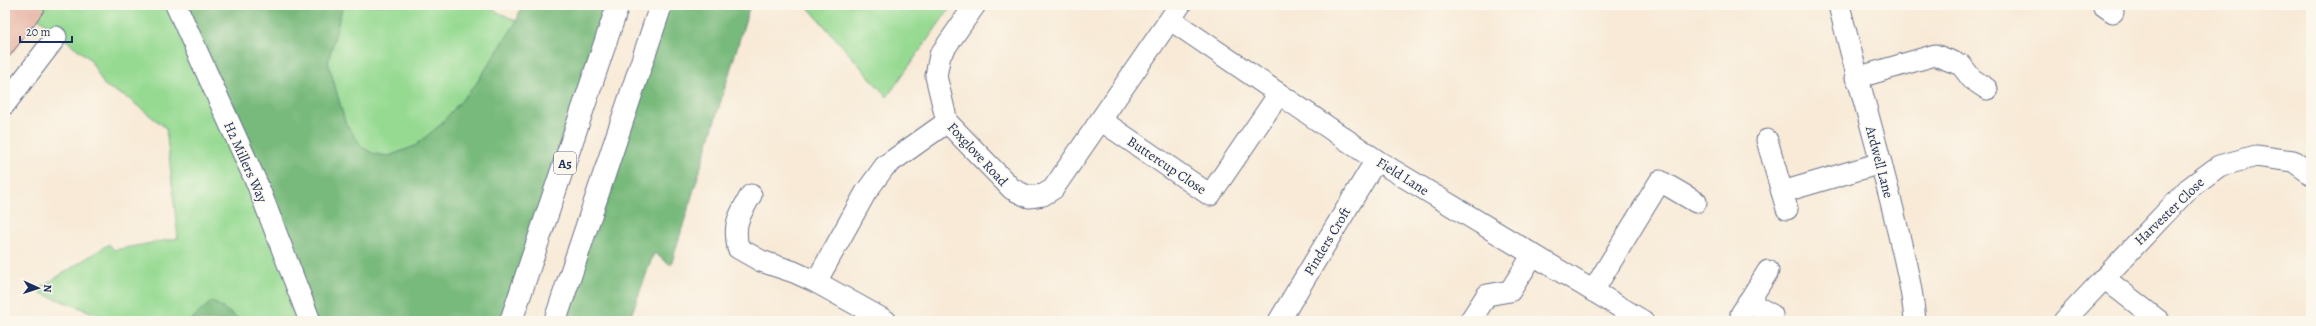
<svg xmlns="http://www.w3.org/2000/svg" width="2316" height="326" font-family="Alegreya,serif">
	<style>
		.green { fill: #96da92; stroke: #588478 }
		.forest { fill: #78ba7c; stroke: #4a746d }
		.building { fill: #e8b7a7 }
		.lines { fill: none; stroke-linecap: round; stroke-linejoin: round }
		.minor-casing { stroke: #687088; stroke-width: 23 }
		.highway-casing { stroke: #687088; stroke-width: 24 }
		.minor { stroke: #fff; stroke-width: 21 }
		.highway { stroke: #fff; stroke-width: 22 }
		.labels { text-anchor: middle; stroke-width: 3; stroke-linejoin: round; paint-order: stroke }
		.shield { fill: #fbf7ec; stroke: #5e6b89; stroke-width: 1 }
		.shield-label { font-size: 13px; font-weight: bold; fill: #1b2f5e }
		.street-label { font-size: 14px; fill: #1b2f5e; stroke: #fbf7ec }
	</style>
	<rect width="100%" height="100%" fill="#fbf7ec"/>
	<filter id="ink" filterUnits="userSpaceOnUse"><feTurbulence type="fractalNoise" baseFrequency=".025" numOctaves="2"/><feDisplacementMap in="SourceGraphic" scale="8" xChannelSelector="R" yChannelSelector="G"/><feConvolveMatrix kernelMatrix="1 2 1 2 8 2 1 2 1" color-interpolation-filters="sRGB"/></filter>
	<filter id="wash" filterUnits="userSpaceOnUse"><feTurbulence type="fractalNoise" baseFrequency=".012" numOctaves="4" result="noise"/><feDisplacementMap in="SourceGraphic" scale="16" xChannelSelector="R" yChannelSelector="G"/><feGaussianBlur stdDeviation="0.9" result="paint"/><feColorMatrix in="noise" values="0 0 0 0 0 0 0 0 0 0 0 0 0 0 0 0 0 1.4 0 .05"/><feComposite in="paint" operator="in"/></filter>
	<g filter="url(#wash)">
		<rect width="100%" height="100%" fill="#f8ead7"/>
		<g class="green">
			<polygon points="22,5 176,5 310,321 242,321 212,301 190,321 110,319 35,291 109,244 114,250 178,238 166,128 129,99 104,85 90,59"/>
			<polygon points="343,5 482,5 517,21 476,84 439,126 415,146 389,156 374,154 361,147 345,122 328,62"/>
			<polygon points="806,5 952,5 887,97"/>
		</g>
		<g class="forest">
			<polygon points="176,5 343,5 328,62 345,122 362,147 374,154 389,156 415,146 439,126 476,84 517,21 521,5 618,5 511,321 310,321"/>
			<polygon points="661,5 750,5 671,265 654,253 629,321 555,321"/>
			<polygon points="212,301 242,321 190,321"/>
		</g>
		<g id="blocks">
			<polygon class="building" points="5,5 39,5 45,10 5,62"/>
		</g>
	</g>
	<g filter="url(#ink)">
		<use href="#blocks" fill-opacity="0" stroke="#687088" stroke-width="1"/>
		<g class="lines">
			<g class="minor-casing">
				<g id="minor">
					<polyline points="176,5 258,186 310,321"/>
					<polyline points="975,5 940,55 936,76 947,122 1012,189 1029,197 1043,195 1053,189 1180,5"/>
					<path d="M 1839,5 C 1856,75 1877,144 1894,214 C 1902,250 1912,284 1915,321"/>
					<polyline points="2103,5 2113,12"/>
					<polyline points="1171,20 1376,160 1643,321"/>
					<polyline points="1856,78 1935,55 1961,65 1972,79 1987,89"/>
					<polyline points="5,104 56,37"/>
					<polyline points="1102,121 1210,195 1279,94"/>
					<polyline points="1767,140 1782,192 1881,163"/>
					<polyline points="1782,192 1787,209"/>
					<path d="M 751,195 C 739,216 733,223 738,248 L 761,261 L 794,272 L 816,282 L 886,321"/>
					<polyline points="2104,278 2159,321"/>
					<polyline points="816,282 866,192 885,166 947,122"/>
					<polyline points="1593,291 1660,181 1696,202"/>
					<polyline points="1748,302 1772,315"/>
					<polyline points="1741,314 1768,271"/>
					<polyline points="1279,321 1376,160"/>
					<polyline points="1470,321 1487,295 1510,291 1533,255"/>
					<polyline points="2064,321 2188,189 2219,166 2256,156 2293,161 2311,174"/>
				</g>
			</g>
			<g class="highway-casing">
				<g id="highway">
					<polyline points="511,321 618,5"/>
					<polyline points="555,321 661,5"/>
				</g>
			</g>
			<use href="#minor" class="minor"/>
			<use href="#highway" class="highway"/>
		</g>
	</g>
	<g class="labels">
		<rect class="shield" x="554" y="152" width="22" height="22" rx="3"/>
		<g class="shield-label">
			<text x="565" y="168">A5</text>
		</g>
		<g class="street-label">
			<text transform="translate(978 154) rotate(47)" y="5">Foxglove Road</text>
			<text transform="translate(246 162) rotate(66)" y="5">H2 Millers Way</text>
			<text transform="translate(1880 162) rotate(75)" y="5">Ardwell Lane</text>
			<text transform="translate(1167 165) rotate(34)" y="5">Buttercup Close</text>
			<text transform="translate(1403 176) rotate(32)" y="5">Field Lane</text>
			<text transform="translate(2169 211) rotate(-44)" y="5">Harvester Close</text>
			<text transform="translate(1327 241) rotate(-59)" y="5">Pinders Croft</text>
		</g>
	</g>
	<rect width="2316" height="326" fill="none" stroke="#fbf7ec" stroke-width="20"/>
	<g transform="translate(38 288) rotate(93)" stroke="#fbf7ec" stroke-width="3" paint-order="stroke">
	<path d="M0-3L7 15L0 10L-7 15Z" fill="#1b2f5e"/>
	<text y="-6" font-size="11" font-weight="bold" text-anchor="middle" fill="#1b2f5e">N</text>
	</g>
	<path d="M20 36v6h52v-6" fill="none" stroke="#1b2f5e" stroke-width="2"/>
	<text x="26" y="36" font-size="12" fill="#1b2f5e" stroke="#fbf7ec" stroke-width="3" paint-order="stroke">20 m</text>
</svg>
